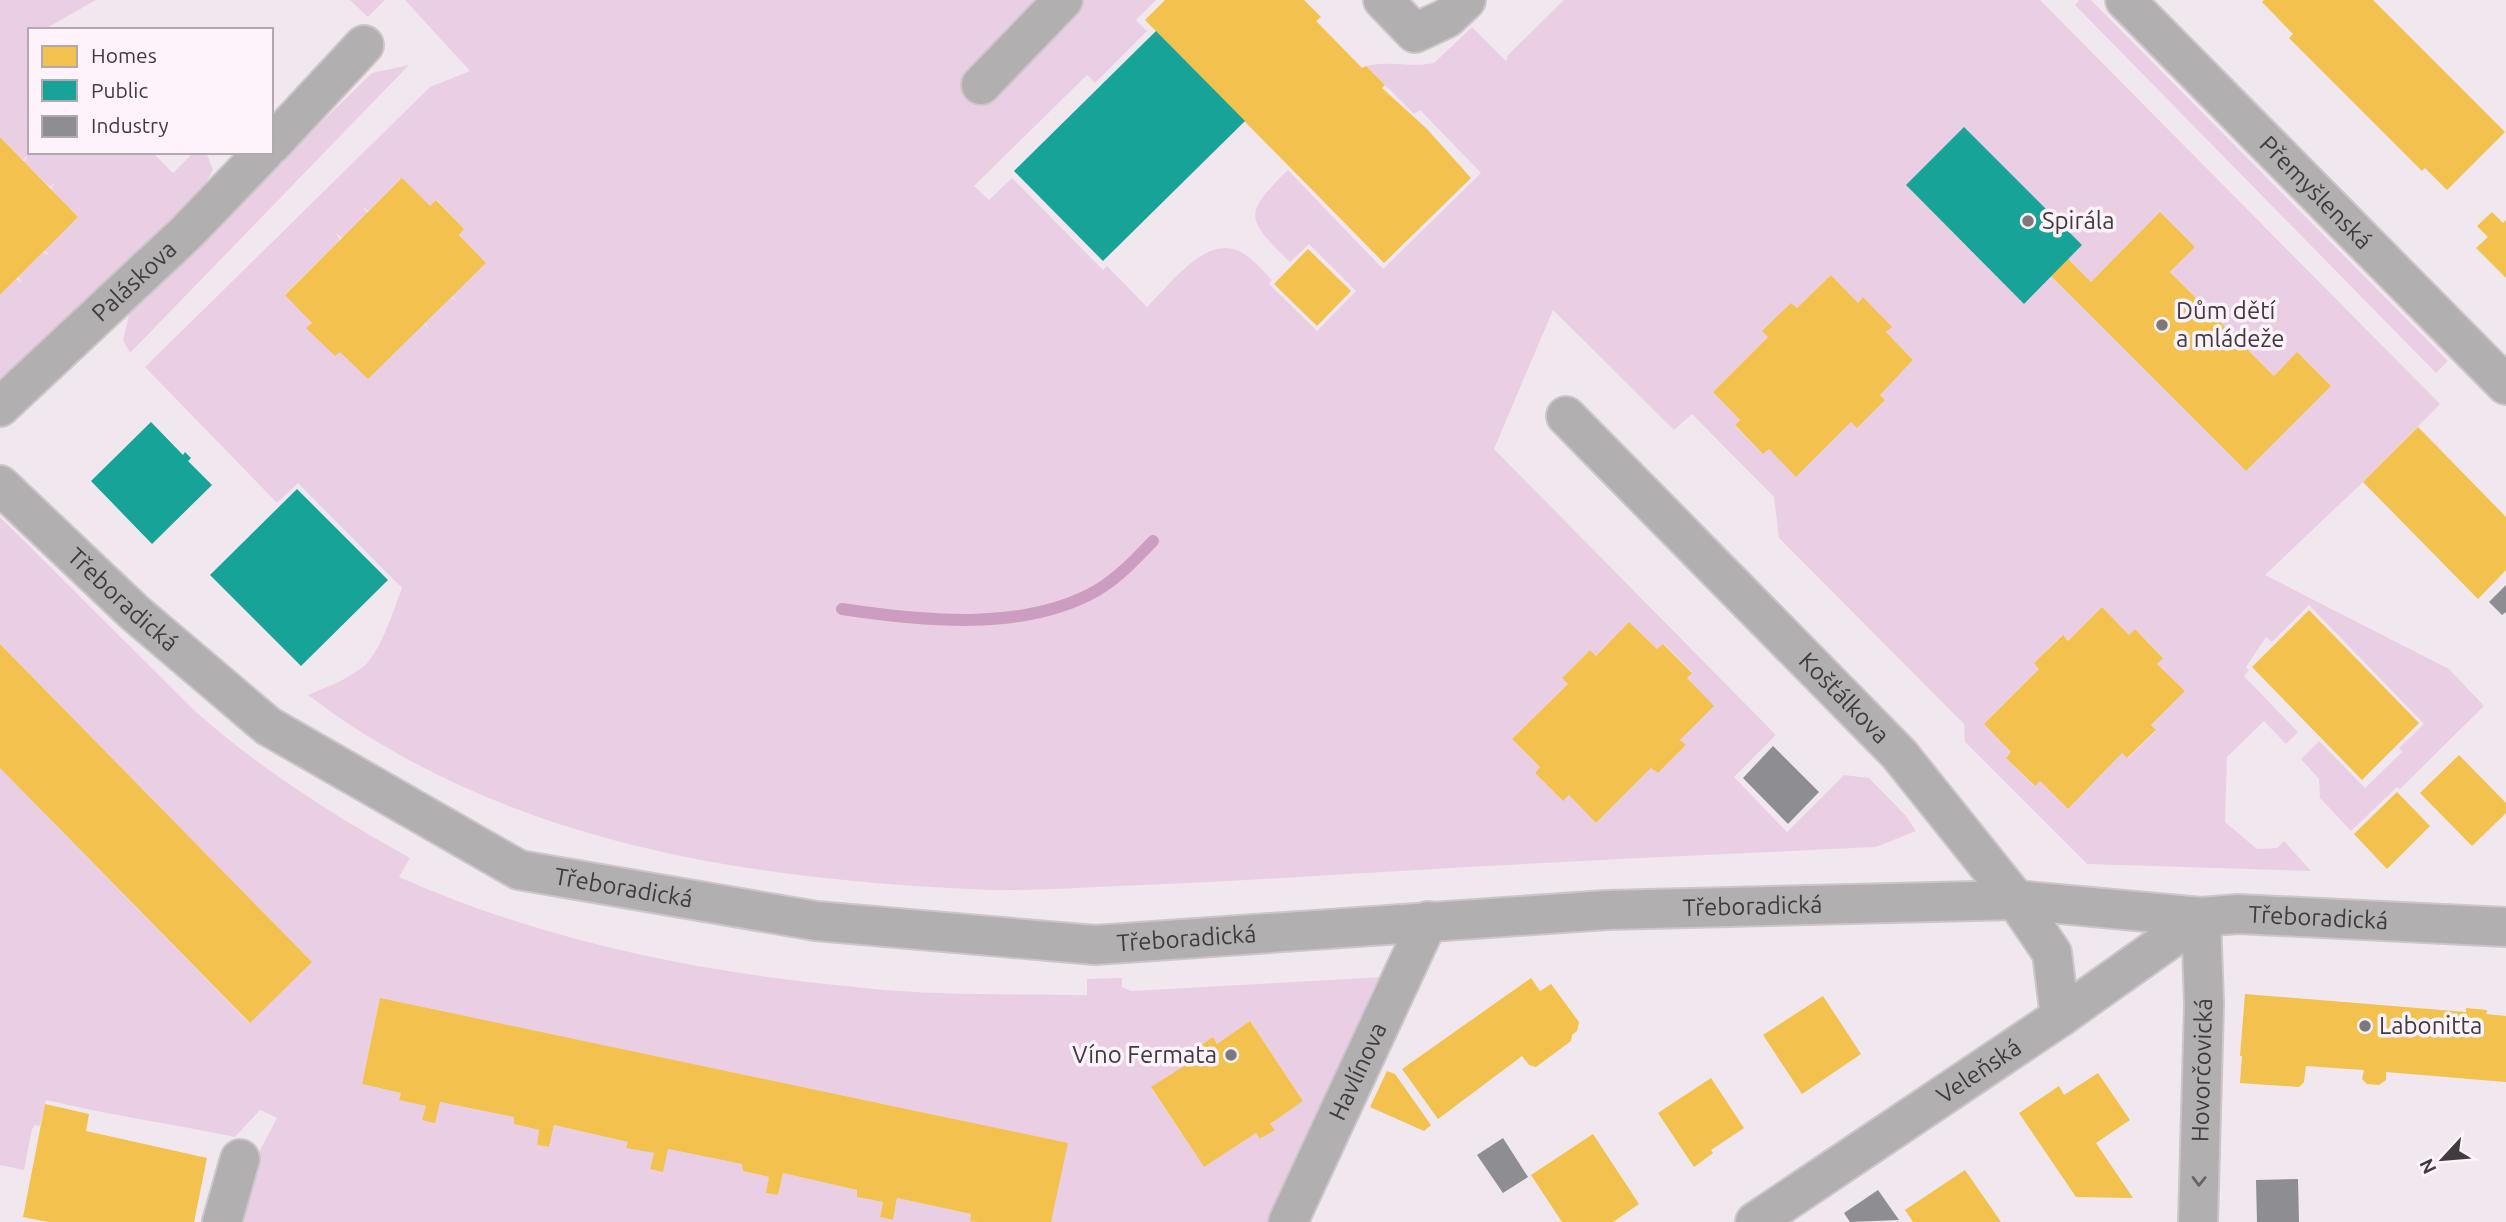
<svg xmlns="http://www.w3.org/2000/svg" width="2506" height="1222" font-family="Ubuntu,sans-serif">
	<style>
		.green { fill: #eacfe4; fill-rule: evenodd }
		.homes { fill: #f2c14e }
		.public { fill: #17a398 }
		.industry { fill: #8d8d92 }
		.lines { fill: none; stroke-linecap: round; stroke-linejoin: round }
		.stream { stroke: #cc9dc1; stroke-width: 12 }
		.minor-casing { stroke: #ccc6ca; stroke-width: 42 }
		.minor { stroke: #b2afb1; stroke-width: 38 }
		.oneway { stroke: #686467 }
		.poi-dot { fill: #7e787c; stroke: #fef3fb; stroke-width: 2.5 }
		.labels { text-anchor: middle; stroke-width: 7; stroke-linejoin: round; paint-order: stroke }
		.street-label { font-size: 24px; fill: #403b3f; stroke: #fef3fb }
		.poi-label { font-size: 24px; fill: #403b3f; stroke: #fef3fb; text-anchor: start }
	</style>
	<rect width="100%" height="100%" fill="#f0e8ee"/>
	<g class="green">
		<polygon points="0,0 96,0 43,30 30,30 30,152 152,152 173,173 194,152 206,152 213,170 197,198 0,393 0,295 16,279 22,283 18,277 43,252 50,256 44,250 78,217 51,189 55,182 50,187 24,162 28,155 23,160 0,137"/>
		<polygon points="350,0 385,0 368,17"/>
		<path d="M 405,0 L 1156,0 L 1136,20 L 1147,31 L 1095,83 L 1087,75 L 974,186 L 989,200 L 1012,178 L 1103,270 L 1107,266 L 1147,307 C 1170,285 1205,235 1239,251 C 1252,257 1262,270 1272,280 L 1269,284 L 1317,331 L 1356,291 L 1309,244 L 1290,262 C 1246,219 1242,215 1288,170 L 1383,269 L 1481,173 L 1420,110 L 1414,114 L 1366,66 C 1391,60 1412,68 1434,63 L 1472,27 L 1506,61 L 1508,55 L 1564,0 L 2040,0 L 2440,404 L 2363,482 L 2265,575 L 2449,669 L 2484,706 L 2400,789 L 2397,787 L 2351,831 L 2320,798 L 2319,779 L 2301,759 L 2319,741 L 2365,788 L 2402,752 L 2399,748 L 2424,724 L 2309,605 L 2272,642 L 2266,637 L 2246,667 L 2249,670 L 2244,676 L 2298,732 L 2286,744 L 2264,721 L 2227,757 L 2225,822 L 2257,849 L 2277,848 L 2284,841 L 2311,871 L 2087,864 L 1965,742 L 1964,724 L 1779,538 L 1774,497 L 1692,414 L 1674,430 L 1553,310 L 1494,449 L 1776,735 L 1734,777 L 1787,832 L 1844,775 L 1869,778 L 1906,816 L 1916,831 L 1876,847 C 1712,855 1548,862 1384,872 C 1295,877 1206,883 1118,886 C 1075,888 1031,891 988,890 C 749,880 504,844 308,695 C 327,687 346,680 363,667 C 381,652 393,611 402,588 L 298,483 L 277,503 L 145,367 L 430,87 L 470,71 ZM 402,179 L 430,206 L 437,200 L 464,229 L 459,235 L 486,263 L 452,296 L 458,302 L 451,297 L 425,323 L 430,330 L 424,324 L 340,352 L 335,356 L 307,328 L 312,323 L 285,294 L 340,240 L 336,233 L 342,238 L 368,213 L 362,207 L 369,211 ZM 1906,185 L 2091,282 L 2160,213 L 2195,247 L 2170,272 L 2274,376 L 2297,353 L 2246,471 L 2051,276 L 2023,303 ZM 1831,275 L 1858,303 L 1863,297 L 1891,327 L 1886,332 L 1913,360 L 1880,395 L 1885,400 L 1857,427 L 1851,422 L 1796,476 L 1769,449 L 1763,454 L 1735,426 L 1740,420 L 1713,392 L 1768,337 L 1763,331 L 1791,303 L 1797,308 ZM 2102,607 L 2129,635 L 2135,629 L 2163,657 L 2157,664 L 2185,691 L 2151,725 L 2156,731 L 2128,758 L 2122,753 L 2068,809 L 2040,781 L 2034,786 L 2006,758 L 2011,752 L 1984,724 L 2039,669 L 2034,663 L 2062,635 L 2068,641 ZM 1629,622 L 1657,649 L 1664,644 L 1692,672 L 1687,678 L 1713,706 L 1680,740 L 1685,746 L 1658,773 L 1651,768 L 1596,823 L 1569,795 L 1562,800 L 1535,773 L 1540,767 L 1512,739 L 1568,684 L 1562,678 L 1590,650 L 1596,656 Z"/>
		<polygon points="2079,0 2091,0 2448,361 2436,373 2075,5"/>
		<polygon points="409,65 130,353 123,340 131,306 372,73"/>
		<path d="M 0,517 L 195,711 C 260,769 333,815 410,858 L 399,877 C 532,936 672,967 816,983 C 856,987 897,992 938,993 C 987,995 1037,994 1087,995 L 1087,979 L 1122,978 L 1122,987 L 1131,991 L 1385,977 L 1280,1222 L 1051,1222 L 954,1119 L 380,999 L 362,1084 L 401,1093 L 399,1100 L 426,1106 L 422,1120 L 440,1102 L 514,1117 L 514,1124 L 539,1130 L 537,1145 L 549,1147 L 554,1125 L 628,1142 L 627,1148 L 654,1153 L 650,1169 L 668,1149 L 742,1164 L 743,1171 L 769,1177 L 767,1193 L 778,1195 L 783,1173 L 857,1190 L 858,1197 L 883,1202 L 880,1217 L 893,1220 L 897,1198 L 971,1214 L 970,1220 L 978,1222 L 240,1222 L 258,1154 L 277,1118 L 260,1110 L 235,1137 C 172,1124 108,1115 46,1100 L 40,1126 L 35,1125 L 32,1129 L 24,1170 L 0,1165 L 0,768 L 249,1023 L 312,962 L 0,644 ZM 1250,1021 L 1303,1101 L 1270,1124 L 1274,1130 L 1261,1139 L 1256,1133 L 1204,1167 L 1151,1088 L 1184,1066 L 1180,1059 L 1213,1037 L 1217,1044 Z"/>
	</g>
	<g class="homes">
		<polygon points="1165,0 1304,0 1321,17 1316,21 1362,68 1366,66 1385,85 1382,88 1426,128 1471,178 1384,263 1145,20"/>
		<polygon points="2264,0 2373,0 2505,132 2447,190 2425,168 2422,171 2289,38 2293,34 2262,2"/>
		<polygon points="0,137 78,217 0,295"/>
		<polygon points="402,178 430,206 436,200 464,229 459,235 486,263 368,379 340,352 335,356 306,328 312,323 285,295"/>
		<polygon points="2160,212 2195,247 2170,272 2274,376 2297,352 2331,386 2246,471 2051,276 2068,259 2091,282"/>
		<polygon points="2492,212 2503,223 2506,220 2506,278 2476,248 2488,237 2477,226"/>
		<polygon points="1308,249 1351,291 1317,326 1274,284"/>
		<polygon points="1831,275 1858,303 1863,297 1892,327 1886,332 1913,360 1880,395 1885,400 1857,428 1851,422 1796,477 1769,449 1763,454 1735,425 1740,420 1713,392 1768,337 1762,331 1791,303 1797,308"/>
		<polygon points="2418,427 2506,517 2506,570 2478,599 2363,482"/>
		<polygon points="2102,607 2129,635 2135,629 2163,658 2157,664 2185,691 2151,725 2156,730 2127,758 2122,753 2068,809 2040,781 2035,786 2006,758 2011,752 1984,724 2039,669 2034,663 2063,635 2068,641"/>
		<polygon points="2309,610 2419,723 2362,780 2252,667"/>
		<polygon points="1629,622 1657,649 1663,644 1692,673 1687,678 1714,706 1680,740 1686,745 1658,773 1651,768 1596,823 1569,795 1563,801 1535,773 1540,767 1512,739 1568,684 1562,678 1590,650 1596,656"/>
		<polygon points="0,644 312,962 250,1023 0,768"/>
		<polygon points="2459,755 2506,803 2506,813 2472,846 2420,793"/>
		<polygon points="2397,792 2430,826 2387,869 2354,834"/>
		<polygon points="1531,978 1540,991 1551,984 1579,1022 1577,1031 1572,1035 1571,1041 1536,1067 1529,1065 1522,1056 1438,1119 1402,1069"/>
		<polygon points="2245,994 2466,1012 2466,1008 2487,1010 2486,1014 2506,1016 2506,1082 2386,1072 2386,1080 2379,1085 2367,1084 2362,1079 2364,1070 2306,1066 2304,1082 2299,1087 2240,1083 2242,1056 2240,1056"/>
		<polygon points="1823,996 1861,1054 1802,1094 1763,1035"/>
		<polygon points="380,998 1068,1143 1051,1222 978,1222 970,1221 971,1214 897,1198 893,1220 880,1217 883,1202 857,1197 857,1190 783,1173 778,1195 766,1193 769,1177 743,1171 742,1164 668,1149 663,1172 650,1169 654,1153 626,1148 628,1142 554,1125 549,1147 537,1145 539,1130 514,1124 514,1117 440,1102 435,1123 422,1120 426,1106 399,1100 401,1093 362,1084"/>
		<polygon points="1250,1021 1303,1101 1270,1124 1275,1130 1260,1139 1256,1133 1204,1167 1151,1087 1184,1066 1180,1059 1213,1037 1217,1044"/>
		<polygon points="1387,1071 1395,1074 1431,1125 1424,1131 1370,1107"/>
		<polygon points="2098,1073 2130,1120 2096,1143 2133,1198 2076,1197 2019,1113 2059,1086 2064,1095"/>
		<polygon points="1711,1078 1744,1128 1711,1150 1713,1153 1694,1167 1658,1113"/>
		<polygon points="45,1104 89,1114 86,1131 207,1158 194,1222 48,1222 23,1217"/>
		<polygon points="1593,1134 1639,1204 1613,1222 1562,1222 1531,1175"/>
		<polygon points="1965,1170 2001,1222 1913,1222 1905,1210"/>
	</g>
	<g class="public">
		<polygon points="1156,31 1245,121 1103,261 1014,171"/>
		<polygon points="1964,127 2082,245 2024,304 1906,185"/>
		<polygon points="151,422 183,455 185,452 191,458 188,461 212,485 152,544 91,481"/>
		<polygon points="297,489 388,580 301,666 210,575"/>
	</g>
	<g class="industry">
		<polygon points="2506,585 2506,612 2502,615 2489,602"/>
		<polygon points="1773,746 1819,792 1788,824 1743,778"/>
		<polygon points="1503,1138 1528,1177 1503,1193 1477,1155"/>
		<polygon points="2298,1179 2299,1222 2257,1222 2256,1180"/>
		<polygon points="1878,1190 1899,1220 1850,1222 1844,1213"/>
	</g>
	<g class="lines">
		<path class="stream" d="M 842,609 C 922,621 1023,632 1096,591 C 1118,578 1136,559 1153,541"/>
		<g class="minor-casing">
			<g id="minor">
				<polyline points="1383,0 1415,33 1447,18 1466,0"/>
				<path id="s1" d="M 2125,0 L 2506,385"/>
				<polyline points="981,85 1063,0"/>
				<polyline points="271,145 364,45"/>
				<path id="s2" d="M 0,407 L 187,232 L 264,152"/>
				<path id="s3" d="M 1566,416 L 1899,754 L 2016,900 L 2052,953 L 2060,1017"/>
				<path id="s4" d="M 0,485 L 135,613 L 268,726 L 519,870 L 816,921 L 1095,945 L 1607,910 L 2016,900 L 2201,917 L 2238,914 L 2506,927"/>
				<polyline points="222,1222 240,1159"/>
				<path id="s5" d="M 1288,1222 L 1428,921"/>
				<path id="s6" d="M 1755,1222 L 2060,1017 L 2201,917"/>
				<path id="s7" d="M 2198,1222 L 2204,1004 L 2201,917"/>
			</g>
		</g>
		<use href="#minor" class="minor"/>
	</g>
	<defs><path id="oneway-chevron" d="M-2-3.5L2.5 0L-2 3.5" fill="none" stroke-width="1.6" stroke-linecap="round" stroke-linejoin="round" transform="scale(1.75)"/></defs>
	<use class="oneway" href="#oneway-chevron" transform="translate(2199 1181) rotate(91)"/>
	<g class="poi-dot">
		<circle cx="2028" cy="221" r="7"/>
		<circle cx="2162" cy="325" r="7"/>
		<circle cx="2365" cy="1026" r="7"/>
		<circle cx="1231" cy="1055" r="7"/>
	</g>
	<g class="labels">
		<g class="street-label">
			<text dy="8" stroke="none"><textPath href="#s1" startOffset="271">Přemyšlenská</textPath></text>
			<text dy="8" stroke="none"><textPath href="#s2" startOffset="184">Paláskova</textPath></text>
			<text dy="8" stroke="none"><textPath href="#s4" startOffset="168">Třeboradická</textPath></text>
			<text dy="8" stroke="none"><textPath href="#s3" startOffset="396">Košťálkova</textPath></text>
			<text dy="8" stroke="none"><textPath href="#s4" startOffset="756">Třeboradická</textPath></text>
			<text dy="8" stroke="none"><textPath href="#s4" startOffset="1890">Třeboradická</textPath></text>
			<text dy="8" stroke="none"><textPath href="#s4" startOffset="2457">Třeboradická</textPath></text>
			<text dy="8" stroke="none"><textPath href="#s4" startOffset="1323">Třeboradická</textPath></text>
			<text dy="8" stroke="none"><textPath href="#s7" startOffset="152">Hovorčovická</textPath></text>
			<text dy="8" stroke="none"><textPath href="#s5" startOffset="166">Havlínova</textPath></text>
			<text dy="8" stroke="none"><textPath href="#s6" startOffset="270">Veleňská</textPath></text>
		</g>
		<g class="poi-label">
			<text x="2042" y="229">Spirála</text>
			<text x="2176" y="319">Dům dětí<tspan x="2176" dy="28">a mládeže</tspan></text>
			<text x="2379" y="1034">Labonitta</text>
			<text x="1217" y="1063" text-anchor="end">Víno Fermata</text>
		</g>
	</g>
	<rect x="28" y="28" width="245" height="126" fill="#fef3fb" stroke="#b2a9b0" stroke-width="2"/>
	<rect x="42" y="46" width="35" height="21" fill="#f2c14e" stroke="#b2a9b0" stroke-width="2"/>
	<text x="91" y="63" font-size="21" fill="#403b3f">Homes</text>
	<rect x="42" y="80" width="35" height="21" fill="#17a398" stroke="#b2a9b0" stroke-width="2"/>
	<text x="91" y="98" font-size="21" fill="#403b3f">Public</text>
	<rect x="42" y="116" width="35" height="21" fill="#8d8d92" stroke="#b2a9b0" stroke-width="2"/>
	<text x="91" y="133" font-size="21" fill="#403b3f">Industry</text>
	<g transform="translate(2443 1159) rotate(244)" stroke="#fef3fb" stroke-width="5" paint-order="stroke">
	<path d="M0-5L12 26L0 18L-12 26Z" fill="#403b3f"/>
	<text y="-10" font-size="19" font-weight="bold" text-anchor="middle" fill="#403b3f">N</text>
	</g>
</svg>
